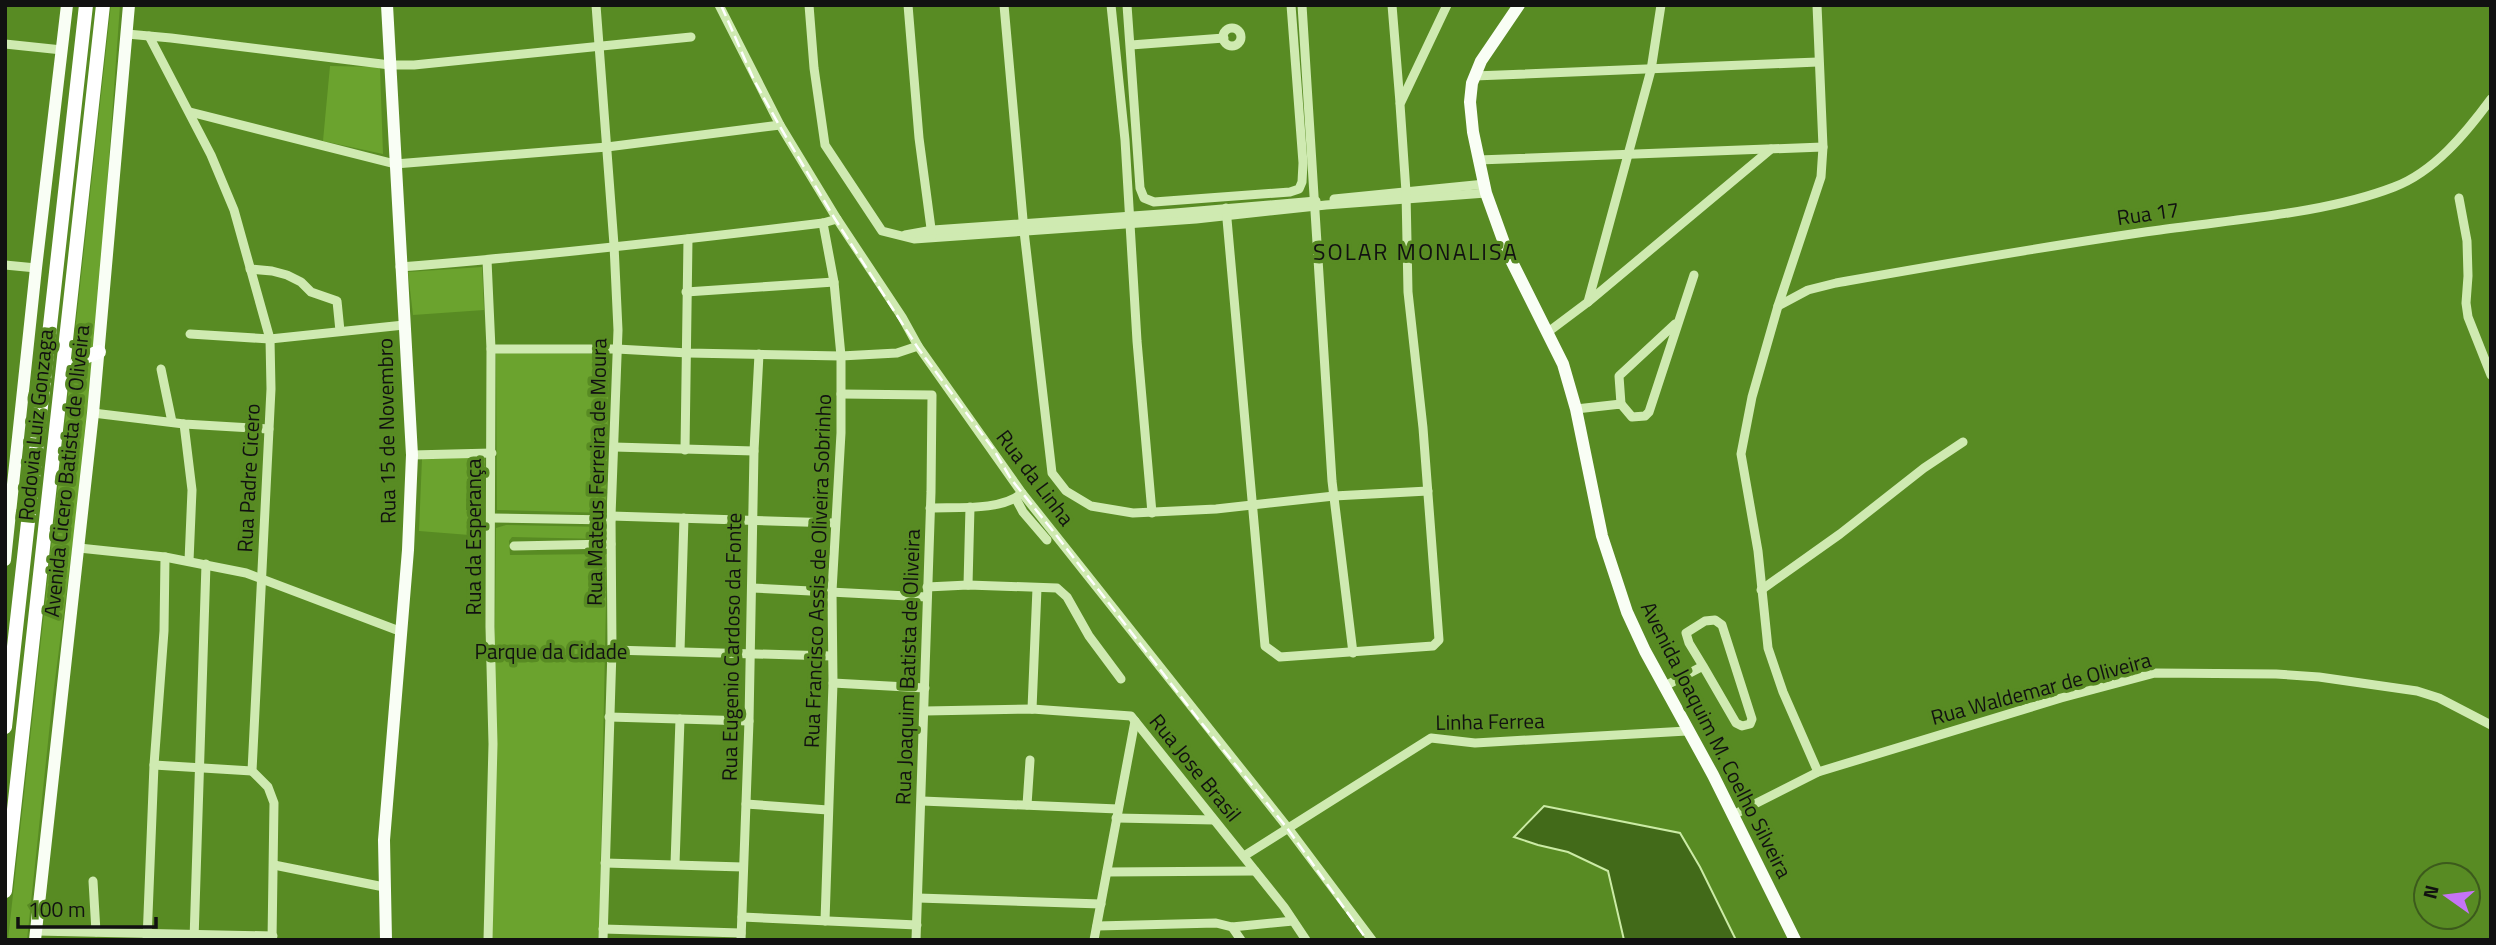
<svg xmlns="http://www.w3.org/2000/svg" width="2496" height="945" font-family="'Titillium Web',sans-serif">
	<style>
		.green { fill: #6ba32e }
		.water { fill: #426a19; stroke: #cbeba5; stroke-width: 2 }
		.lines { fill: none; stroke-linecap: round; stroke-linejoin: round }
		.minor { stroke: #cfeab1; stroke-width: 9 }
		.major { stroke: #f9fef5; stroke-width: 12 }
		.highway { stroke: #fff; stroke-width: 14 }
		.rail { stroke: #fff; stroke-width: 2.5; stroke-dasharray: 12 5; stroke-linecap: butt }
		.labels { text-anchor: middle; stroke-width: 7; stroke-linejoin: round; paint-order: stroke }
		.street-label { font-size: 21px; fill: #111; stroke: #588b23 }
		.park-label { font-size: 21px; fill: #111; stroke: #588b23 }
		.neighbourhood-label { font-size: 23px; letter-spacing: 2px; fill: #111; stroke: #588b23 }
	</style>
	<rect width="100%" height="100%" fill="#588b23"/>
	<g class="green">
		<polygon points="111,5 120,5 100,284 74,535 53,695 27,940 8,940"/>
		<polygon points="330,66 378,67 380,69 383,154 323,141"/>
		<polygon points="482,267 484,310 413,315 408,272"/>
		<polygon points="496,353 609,354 606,513 497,510"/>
		<polygon points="485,457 485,478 467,479 466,510 482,510 482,536 419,531 422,459"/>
		<polygon points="506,525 605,527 608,530 607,536 602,539 512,537 509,541 510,555 607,554 599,940 492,940 496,528"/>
	</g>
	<polygon class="water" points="1544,806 1680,833 1700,867 1736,940 1624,940 1608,871 1568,852 1538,845 1514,837"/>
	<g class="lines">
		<g class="minor">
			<polyline points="596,5 614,245 618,330 611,516 612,650 603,940"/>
			<polyline points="719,5 780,125 837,219 902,317 918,346 1022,493 1288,828 1372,940"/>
			<polyline points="809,5 814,68 825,145 882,231 914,239 1196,219 1326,205 1486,193"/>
			<polyline points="908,5 919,138 932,236"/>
			<polyline points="1004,5 1024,231 1052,473 1066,491 1091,506 1133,513 1216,509 1334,496 1428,491"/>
			<polyline points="1111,5 1125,140 1137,341 1152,513"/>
			<polyline points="1127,5 1140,188 1144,198 1154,202 1290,192 1299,189 1302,182 1303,163 1291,5"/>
			<polyline points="1302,5 1332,481 1353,653"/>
			<polyline points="1392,5 1400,103"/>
			<polyline points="1817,5 1823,147 1821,177 1778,306 1752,397 1741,454 1758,551 1768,648 1783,692 1818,772"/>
			<circle cx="1232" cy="37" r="9"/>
			<polyline points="127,34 171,38 390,65 414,65 691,37"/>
			<polyline points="149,36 211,155 234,210 270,339 271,389 252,771 268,787 274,803 272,940"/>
			<polyline points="5,44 62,50"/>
			<polyline points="1131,45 1224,38"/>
			<polyline points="1474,76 1818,62"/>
			<polyline points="190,112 395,164 607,147 780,125"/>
			<polyline points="1478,160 1823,147"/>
			<polyline points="2459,198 2467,241 2468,276 2466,303 2468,317 2491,375"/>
			<polyline points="1334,199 1485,184"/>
			<polyline points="1226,208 1265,646 1280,657 1433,646 1439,640 1423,428 1408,292 1406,192 1400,104 1447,5"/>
			<polyline points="823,223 834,282 841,356 841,433 832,591 833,683 825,921"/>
			<polyline points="905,235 933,230 1175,213 1316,201"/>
			<polyline points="487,260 491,349 490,627 493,744 488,940"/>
			<polyline points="5,265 36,268"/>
			<path d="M 400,267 C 541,256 682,240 823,223 L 837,219"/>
			<polyline points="250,269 272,271 287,275 301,282 311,292 337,301 340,331"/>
			<polyline points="686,292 834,282"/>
			<polyline points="1588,302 1651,70 1661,5"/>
			<path d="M 1778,306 L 1808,290 L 1836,283 C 1944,264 2051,245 2160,230 C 2235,219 2324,214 2394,187 C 2434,172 2466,133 2491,99"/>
			<polyline points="1548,332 1588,302 1771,149"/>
			<polyline points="190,334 270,339 404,325"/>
			<polyline points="491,349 617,349 688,353 841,356 897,353 918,346"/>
			<polyline points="161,369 172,422"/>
			<polyline points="841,394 932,395 931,492 916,940"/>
			<polyline points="1621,404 1619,376 1675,324"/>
			<polyline points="1576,409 1621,404 1632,417 1645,416 1649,412 1694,275"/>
			<polyline points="93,413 184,424 269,429"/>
			<polyline points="184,424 192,490 189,561"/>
			<polyline points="614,447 754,451"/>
			<polyline points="685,450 688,239"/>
			<polyline points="412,455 492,453"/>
			<polyline points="1016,499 1023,512 1047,540"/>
			<path d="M 930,508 C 956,507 1003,511 1022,493"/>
			<polyline points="611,516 835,523"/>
			<polyline points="492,518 611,520"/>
			<polyline points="514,546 611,544"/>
			<polyline points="79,548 165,557 246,573 402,632"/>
			<polyline points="968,585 970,507"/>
			<polyline points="927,587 968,585 1057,588 1067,597 1089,636 1121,679"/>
			<polyline points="752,588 927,597"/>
			<polyline points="1761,590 1840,534 1924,468 1963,442"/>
			<polyline points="612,650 832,656"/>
			<polyline points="680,651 684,518"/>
			<polyline points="833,683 925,688"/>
			<polyline points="1665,686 1703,666 1736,723 1742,726 1750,724 1752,719 1722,625 1715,620 1705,621 1686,633 1689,643 1703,666"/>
			<polyline points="1032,709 1037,588"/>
			<polyline points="925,711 1032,709 1131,716 1284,907 1306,940"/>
			<polyline points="609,717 749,721"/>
			<polyline points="154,765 252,771"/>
			<polyline points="922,801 1118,809"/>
			<polyline points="746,804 828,810"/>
			<polyline points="1027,805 1030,760"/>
			<polyline points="1733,815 1818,772 2061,698 2155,673 2276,674 2319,677 2417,691 2439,698 2491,725"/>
			<polyline points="1116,818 1214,820"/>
			<polyline points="1244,856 1431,738 1475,743 1687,731"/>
			<polyline points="605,863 743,867"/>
			<polyline points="675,864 680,719"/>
			<polyline points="274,865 384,887"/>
			<polyline points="1107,872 1255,871"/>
			<polyline points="93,881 96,932"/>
			<polyline points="918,898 1101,904"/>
			<polyline points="742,917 917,925"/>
			<polyline points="1097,926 1216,923 1232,927 1293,921"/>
			<polyline points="1232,927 1241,940"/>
			<polyline points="603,929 741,933"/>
			<polyline points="36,931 273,936"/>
			<polyline points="147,940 154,765 164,631 165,557"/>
			<polyline points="194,940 206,564"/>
			<polyline points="741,940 749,721 754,451 759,354"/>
			<polyline points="1094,940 1135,721"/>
		</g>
		<g class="major">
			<polyline points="1519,5 1481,61 1472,83 1470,102 1473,132 1486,193 1508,254 1563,364 1576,409 1602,536 1627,612 1645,651 1713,775 1795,940"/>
			<polyline points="5,560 36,268 67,5"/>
			<polyline points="35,940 93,413 129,5"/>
			<polyline points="386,940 384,840 408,550 412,455 387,5"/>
		</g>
		<g class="highway">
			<polyline points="62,380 82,358 99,352"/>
			<polyline points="5,727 86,5"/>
			<polyline points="5,891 103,5"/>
		</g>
		<polyline class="rail" points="721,5 754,80 779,125 835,219 918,348 994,450 1011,479 1053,531 1199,720 1287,828 1367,940"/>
	</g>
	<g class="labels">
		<g class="street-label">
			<text transform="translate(2148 214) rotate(-8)" y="7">Rua 17</text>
			<text transform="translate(36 425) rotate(-84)" y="7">Rodovia Luiz Gonzaga</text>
			<text transform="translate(387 431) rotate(-91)" y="7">Rua 15 de Novembro</text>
			<text transform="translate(67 471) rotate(-84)" y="7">Avenida Cicero Batista de Oliveira</text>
			<text transform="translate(597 472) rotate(-89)" y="7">Rua Mateus Ferreira de Moura</text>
			<text transform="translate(249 478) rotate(-87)" y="7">Rua Padre Cicero</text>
			<text transform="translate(1035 478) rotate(53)" y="7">Rua da Linha</text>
			<text transform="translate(474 537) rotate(-90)" y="7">Rua da Esperança</text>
			<text transform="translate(818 571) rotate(-88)" y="7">Rua Francisco Assis de Oliveira Sobrinho</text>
			<text transform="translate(732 647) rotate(-89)" y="7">Rua Eugenio Cardoso da Fonte</text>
			<text transform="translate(908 667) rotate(-88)" y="7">Rua Joaquim Batista de Oliveira</text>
			<text transform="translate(2041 689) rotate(-15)" y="7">Rua Waldemar de Oliveira</text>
			<text transform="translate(1490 722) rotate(-1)" y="7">Linha Ferrea</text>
			<text transform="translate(1716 740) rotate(63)" y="7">Avenida Joaquim M. Coelho Silveira</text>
			<text transform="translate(1195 768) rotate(51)" y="7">Rua Jose Brasil</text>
		</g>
		<g class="park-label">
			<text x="551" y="659">Parque da Cidade</text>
		</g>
		<g class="neighbourhood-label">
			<text x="1416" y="260">SOLAR MONALISA</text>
		</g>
	</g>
	<rect width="2496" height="945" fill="none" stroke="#111111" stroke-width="14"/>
	<g transform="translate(2447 896) rotate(284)"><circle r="33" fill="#588b23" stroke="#3c5a1c" stroke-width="2"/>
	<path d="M0-5L12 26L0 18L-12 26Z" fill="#c674f5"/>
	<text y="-10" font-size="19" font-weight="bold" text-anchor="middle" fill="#111111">N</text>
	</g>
	<path d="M18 917v10h138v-10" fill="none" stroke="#111111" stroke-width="3.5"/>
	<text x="28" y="917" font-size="21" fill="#111111" stroke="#588b23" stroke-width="5" paint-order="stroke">100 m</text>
</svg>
